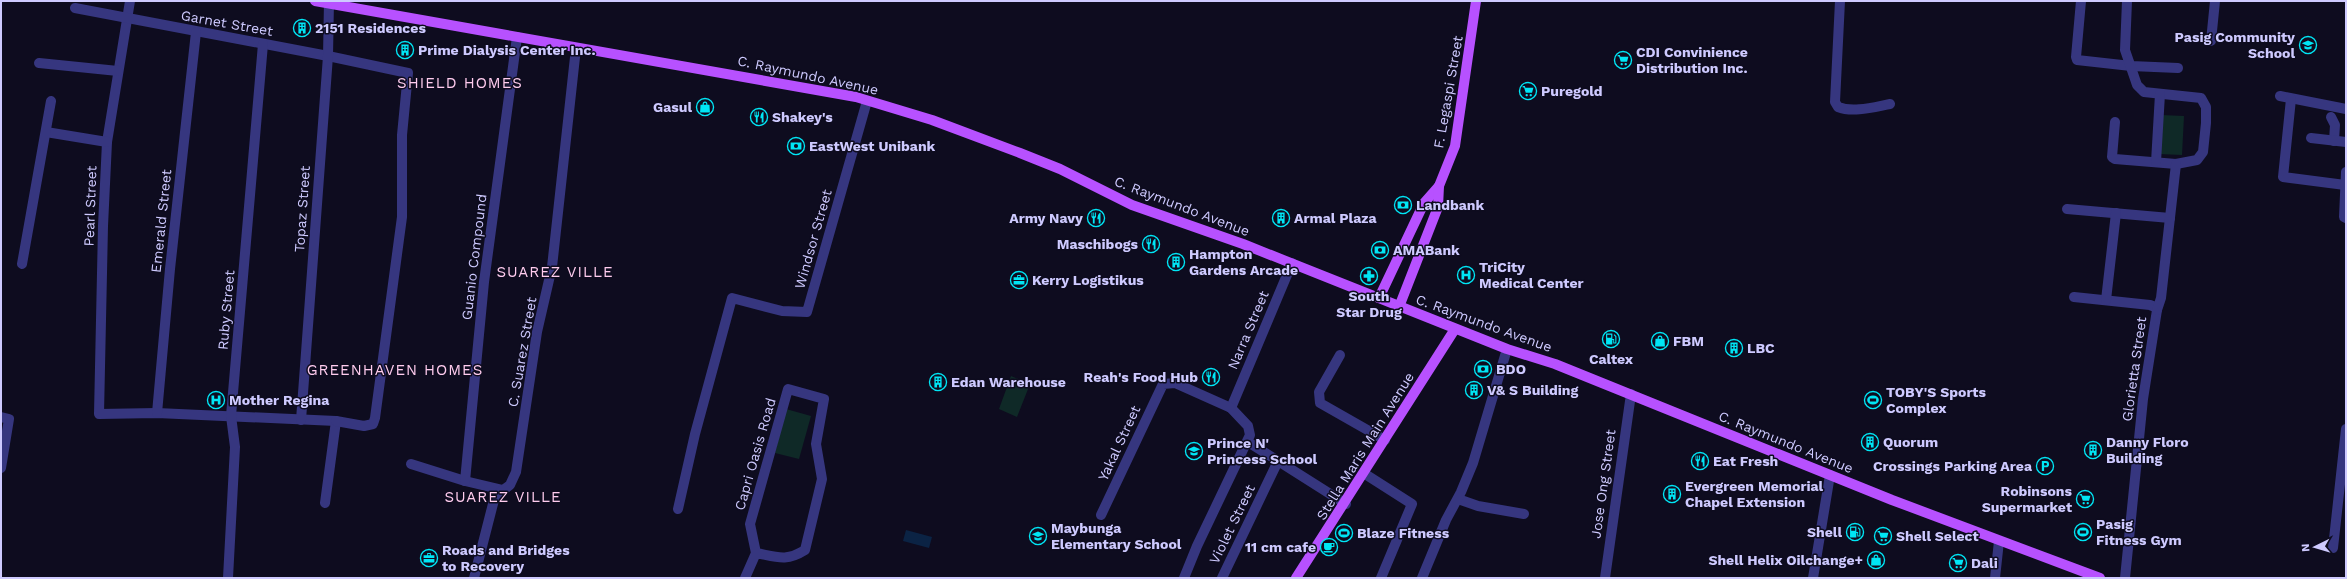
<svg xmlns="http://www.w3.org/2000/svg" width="2347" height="579" font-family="'Work Sans',sans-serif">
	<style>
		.green { fill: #0f2927 }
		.water { fill: #0b2344 }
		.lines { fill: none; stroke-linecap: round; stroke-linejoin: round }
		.minor { stroke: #36367f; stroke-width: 10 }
		.major { stroke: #b751ff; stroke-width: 10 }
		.labels { text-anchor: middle; stroke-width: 3; stroke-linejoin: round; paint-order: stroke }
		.street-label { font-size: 14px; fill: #cecaff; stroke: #0e0c1f }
		.poi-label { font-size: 14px; font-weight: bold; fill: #cecaff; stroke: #0e0c1f; text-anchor: start }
		.neighbourhood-label { font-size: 15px; letter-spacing: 1px; fill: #fce; stroke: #0e0c1f }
	</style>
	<rect width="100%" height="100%" fill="#0e0c1f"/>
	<g class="green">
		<polygon points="2161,115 2184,116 2182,155 2159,154"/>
		<polygon points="1011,376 1030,384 1017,417 999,409"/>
		<polygon points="786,409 811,416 799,459 775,453"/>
	</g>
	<polygon class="water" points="906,530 932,537 929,548 903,541"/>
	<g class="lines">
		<g class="minor">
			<polyline points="130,1 107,142 103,226 99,414 157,413 336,421 325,503"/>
			<path d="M 1840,1 L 1835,102 L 1838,107 C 1853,113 1874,107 1890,104"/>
			<polyline points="2081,1 2076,57 2077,60 2131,66 2178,68"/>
			<polyline points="75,8 328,56 408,73 402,135 402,217 375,418 373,424 364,426 336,421"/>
			<polyline points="2211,41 2215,1"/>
			<polyline points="39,63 118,71"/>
			<polyline points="2280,96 2346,109"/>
			<polyline points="2291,99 2283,177 2345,185"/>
			<polyline points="2331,117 2335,125 2334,141"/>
			<polyline points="2115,122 2112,157 2115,159 2176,164 2197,160 2203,152 2206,123 2206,107 2201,98 2144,92 2137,85 2125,50 2127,1"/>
			<polyline points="46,132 107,142"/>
			<polyline points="2311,138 2346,142"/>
			<polyline points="2156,162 2160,94"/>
			<polyline points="2346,172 2344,217 2346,218"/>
			<polyline points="2067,209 2170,218"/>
			<polyline points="22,264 51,101"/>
			<polyline points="2074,297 2150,305 2155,307 2157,310 2143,399 2125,578"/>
			<polyline points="2106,300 2116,213"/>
			<polyline points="2157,310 2161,298 2176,164"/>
			<polyline points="1340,355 1319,392 1320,403 1385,440"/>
			<polyline points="1231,408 1292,263"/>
			<polyline points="157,413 170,269 196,32"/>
			<polyline points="1,417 9,419 1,468"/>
			<polyline points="301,420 328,56 329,1"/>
			<polyline points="1248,442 1346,504"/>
			<polyline points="411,464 465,481 503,490"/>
			<polyline points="1365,474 1412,504 1381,578"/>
			<polyline points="465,481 484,282 517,37"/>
			<polyline points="1458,499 1478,506 1524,514"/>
			<polyline points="678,509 695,434 732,298 782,311 807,312 867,101"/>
			<polyline points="1101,515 1163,384 1175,383 1231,408 1248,426 1250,435 1197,546 1184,578"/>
			<polyline points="2333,548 2346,429"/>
			<polyline points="228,578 235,447 231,416 263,44"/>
			<polyline points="474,578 495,496 510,485 516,472 537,332 552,267 576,48"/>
			<path d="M 745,578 L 756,553 L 750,524 L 788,389 L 824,399 L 816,444 L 822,479 L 805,550 C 786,562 777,557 756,553"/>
			<polyline points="1222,578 1278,461"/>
			<polyline points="1422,578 1446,520 1461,492 1473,463 1507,349"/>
			<polyline points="1605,578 1631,394"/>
			<polyline points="1813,578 1830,475"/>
			<polyline points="1995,578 1999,541"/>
		</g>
		<g class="major">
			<polyline points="315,1 856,97 932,120 1020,153 1060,169 1132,205 1243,244 1507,349 1555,364 1892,500 2100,578"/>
			<polyline points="1379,298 1424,203 1439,186 1455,146 1476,1"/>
			<polyline points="1399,307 1438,207 1439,186"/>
			<polyline points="1296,578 1455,329"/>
		</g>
	</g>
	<defs>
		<g id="building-ring" transform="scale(0.9)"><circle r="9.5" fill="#0e0c1f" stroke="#00e6f5" stroke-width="1.5"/><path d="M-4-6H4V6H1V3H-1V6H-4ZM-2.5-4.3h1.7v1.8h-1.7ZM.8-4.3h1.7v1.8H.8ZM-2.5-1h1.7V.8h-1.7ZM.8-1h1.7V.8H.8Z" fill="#00e6f5"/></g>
		<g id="school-ring" transform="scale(0.9)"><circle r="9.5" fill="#0e0c1f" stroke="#00e6f5" stroke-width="1.5"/><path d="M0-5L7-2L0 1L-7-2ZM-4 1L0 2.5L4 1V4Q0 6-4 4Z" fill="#00e6f5"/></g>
		<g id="supermarket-ring" transform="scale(0.9)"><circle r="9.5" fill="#0e0c1f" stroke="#00e6f5" stroke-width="1.5"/><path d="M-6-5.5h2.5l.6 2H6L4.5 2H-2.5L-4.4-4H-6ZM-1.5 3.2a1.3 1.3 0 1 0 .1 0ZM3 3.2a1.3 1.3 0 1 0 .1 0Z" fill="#00e6f5"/></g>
		<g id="shop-ring" transform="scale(0.9)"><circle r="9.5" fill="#0e0c1f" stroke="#00e6f5" stroke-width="1.5"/><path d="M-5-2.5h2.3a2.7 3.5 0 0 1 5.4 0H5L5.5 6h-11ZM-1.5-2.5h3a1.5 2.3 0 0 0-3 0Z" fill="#00e6f5"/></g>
		<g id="restaurant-ring" transform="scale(0.9)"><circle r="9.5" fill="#0e0c1f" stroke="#00e6f5" stroke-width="1.5"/><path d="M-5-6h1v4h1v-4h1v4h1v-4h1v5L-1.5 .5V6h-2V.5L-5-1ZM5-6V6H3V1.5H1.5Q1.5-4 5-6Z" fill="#00e6f5"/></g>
		<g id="bank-ring" transform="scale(0.9)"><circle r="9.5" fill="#0e0c1f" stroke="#00e6f5" stroke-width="1.5"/><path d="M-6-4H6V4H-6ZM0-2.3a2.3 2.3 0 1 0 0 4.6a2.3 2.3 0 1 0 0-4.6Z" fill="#00e6f5"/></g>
		<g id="hospital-ring" transform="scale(0.9)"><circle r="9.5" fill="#0e0c1f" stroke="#00e6f5" stroke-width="1.5"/><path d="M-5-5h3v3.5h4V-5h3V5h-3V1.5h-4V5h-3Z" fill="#00e6f5"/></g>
		<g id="pharmacy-ring" transform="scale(0.9)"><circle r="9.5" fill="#0e0c1f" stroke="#00e6f5" stroke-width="1.5"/><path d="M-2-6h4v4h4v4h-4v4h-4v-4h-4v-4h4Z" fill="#00e6f5"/></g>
		<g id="office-ring" transform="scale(0.9)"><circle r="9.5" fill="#0e0c1f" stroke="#00e6f5" stroke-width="1.5"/><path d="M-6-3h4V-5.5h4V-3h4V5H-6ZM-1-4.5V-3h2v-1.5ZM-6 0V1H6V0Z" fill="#00e6f5"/></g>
		<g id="fuel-ring" transform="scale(0.9)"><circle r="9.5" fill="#0e0c1f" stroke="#00e6f5" stroke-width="1.5"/><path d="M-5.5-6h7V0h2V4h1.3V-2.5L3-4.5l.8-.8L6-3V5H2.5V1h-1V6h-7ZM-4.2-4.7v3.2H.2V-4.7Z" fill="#00e6f5"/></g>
		<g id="stadium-ring" transform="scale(0.9)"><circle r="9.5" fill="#0e0c1f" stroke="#00e6f5" stroke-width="1.5"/><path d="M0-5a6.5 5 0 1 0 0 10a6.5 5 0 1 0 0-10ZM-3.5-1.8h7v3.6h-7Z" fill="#00e6f5"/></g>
		<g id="parking-ring" transform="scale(0.9)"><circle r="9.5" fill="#0e0c1f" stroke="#00e6f5" stroke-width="1.5"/><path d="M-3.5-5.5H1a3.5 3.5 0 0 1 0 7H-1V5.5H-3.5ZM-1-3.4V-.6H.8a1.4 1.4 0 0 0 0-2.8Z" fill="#00e6f5"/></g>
		<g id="cafe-ring" transform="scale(0.9)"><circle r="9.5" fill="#0e0c1f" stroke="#00e6f5" stroke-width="1.5"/><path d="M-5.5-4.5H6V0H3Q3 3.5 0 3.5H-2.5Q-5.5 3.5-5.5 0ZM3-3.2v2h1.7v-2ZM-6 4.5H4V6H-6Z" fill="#00e6f5"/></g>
	</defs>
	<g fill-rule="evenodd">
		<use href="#building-ring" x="302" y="28"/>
		<use href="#school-ring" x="2308" y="45"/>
		<use href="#building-ring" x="405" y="50"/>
		<use href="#supermarket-ring" x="1623" y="60"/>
		<use href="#supermarket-ring" x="1528" y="91"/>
		<use href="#shop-ring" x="705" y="107"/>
		<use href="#restaurant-ring" x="759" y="117"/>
		<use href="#bank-ring" x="796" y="146"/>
		<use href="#bank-ring" x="1403" y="205"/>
		<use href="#restaurant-ring" x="1096" y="218"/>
		<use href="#building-ring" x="1281" y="218"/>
		<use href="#restaurant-ring" x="1151" y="244"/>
		<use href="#bank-ring" x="1380" y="250"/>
		<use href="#building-ring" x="1176" y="262"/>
		<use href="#hospital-ring" x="1466" y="275"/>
		<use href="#pharmacy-ring" x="1369" y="276"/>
		<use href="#office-ring" x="1019" y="280"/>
		<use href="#fuel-ring" x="1611" y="339"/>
		<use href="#shop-ring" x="1660" y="341"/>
		<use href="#building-ring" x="1734" y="348"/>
		<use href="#bank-ring" x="1483" y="369"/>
		<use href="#restaurant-ring" x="1211" y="377"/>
		<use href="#building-ring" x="938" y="382"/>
		<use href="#building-ring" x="1474" y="390"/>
		<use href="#hospital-ring" x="216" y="400"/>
		<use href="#stadium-ring" x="1873" y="400"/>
		<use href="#building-ring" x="1870" y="442"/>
		<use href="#building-ring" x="2093" y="450"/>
		<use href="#school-ring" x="1194" y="451"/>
		<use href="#restaurant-ring" x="1700" y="461"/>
		<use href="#parking-ring" x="2045" y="466"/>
		<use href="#building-ring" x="1672" y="494"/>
		<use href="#supermarket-ring" x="2085" y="499"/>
		<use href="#fuel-ring" x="1855" y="532"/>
		<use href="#stadium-ring" x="2083" y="532"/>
		<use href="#stadium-ring" x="1344" y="533"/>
		<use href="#school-ring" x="1038" y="536"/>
		<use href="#supermarket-ring" x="1883" y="536"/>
		<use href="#cafe-ring" x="1329" y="547"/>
		<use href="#office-ring" x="429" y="558"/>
		<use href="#shop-ring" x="1876" y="560"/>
		<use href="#supermarket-ring" x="1958" y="563"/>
	</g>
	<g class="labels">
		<g class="street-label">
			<text transform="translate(227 23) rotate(10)" y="5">Garnet Street</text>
			<text transform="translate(808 75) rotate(12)" y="5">C. Raymundo Avenue</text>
			<text transform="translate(1448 92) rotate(-80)" y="5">F. Legaspi Street</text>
			<text transform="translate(90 206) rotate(-88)" y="5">Pearl Street</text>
			<text transform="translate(1182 206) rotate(21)" y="5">C. Raymundo Avenue</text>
			<text transform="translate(302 209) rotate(-86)" y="5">Topaz Street</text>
			<text transform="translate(161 221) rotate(-84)" y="5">Emerald Street</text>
			<text transform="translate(813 239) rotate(-74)" y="5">Windsor Street</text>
			<text transform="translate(474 257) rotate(-83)" y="5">Guanio Compound</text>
			<text transform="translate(226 310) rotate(-85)" y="5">Ruby Street</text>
			<text transform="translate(1484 323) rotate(20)" y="5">C. Raymundo Avenue</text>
			<text transform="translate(1248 330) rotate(-67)" y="5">Narra Street</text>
			<text transform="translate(522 352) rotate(-80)" y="5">C. Suarez Street</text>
			<text transform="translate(2134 369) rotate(-82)" y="5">Glorietta Street</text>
			<text transform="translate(1786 442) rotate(22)" y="5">C. Raymundo Avenue</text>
			<text transform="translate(1119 443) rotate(-65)" y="5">Yakal Street</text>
			<text transform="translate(1365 446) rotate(-58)" y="5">Stella Maris Main Avenue</text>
			<text transform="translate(755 454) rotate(-74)" y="5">Capri Oasis Road</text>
			<text transform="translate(1603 484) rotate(-82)" y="5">Jose Ong Street</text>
			<text transform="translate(1232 524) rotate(-64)" y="5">Violet Street</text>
		</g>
		<g class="poi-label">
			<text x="315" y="33">2151 Residences</text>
			<text x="2295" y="42" text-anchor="end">Pasig Community<tspan x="2295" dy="16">School</tspan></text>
			<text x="418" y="55">Prime Dialysis Center Inc.</text>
			<text x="1636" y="57">CDI Convinience<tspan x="1636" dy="16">Distribution Inc.</tspan></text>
			<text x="1541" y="96">Puregold</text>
			<text x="692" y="112" text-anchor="end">Gasul</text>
			<text x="772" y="122">Shakey's</text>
			<text x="809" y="151">EastWest Unibank</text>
			<text x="1416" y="210">Landbank</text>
			<text x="1083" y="223" text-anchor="end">Army Navy</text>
			<text x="1294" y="223">Armal Plaza</text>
			<text x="1138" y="249" text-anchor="end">Maschibogs</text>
			<text x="1393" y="255">AMABank</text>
			<text x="1189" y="259">Hampton<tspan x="1189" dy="16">Gardens Arcade</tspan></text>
			<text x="1479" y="272">TriCity<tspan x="1479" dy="16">Medical Center</tspan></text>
			<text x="1032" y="285">Kerry Logistikus</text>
			<text x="1369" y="301" text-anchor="middle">South<tspan x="1369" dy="16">Star Drug</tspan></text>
			<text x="1673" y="346">FBM</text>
			<text x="1747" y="353">LBC</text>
			<text x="1611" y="364" text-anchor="middle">Caltex</text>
			<text x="1496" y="374">BDO</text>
			<text x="1198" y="382" text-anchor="end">Reah's Food Hub</text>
			<text x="951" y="387">Edan Warehouse</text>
			<text x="1487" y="395">V&amp; S Building</text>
			<text x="1886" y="397">TOBY'S Sports<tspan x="1886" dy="16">Complex</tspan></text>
			<text x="229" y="405">Mother Regina</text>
			<text x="1883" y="447">Quorum</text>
			<text x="2106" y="447">Danny Floro<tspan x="2106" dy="16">Building</tspan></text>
			<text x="1207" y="448">Prince N'<tspan x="1207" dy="16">Princess School</tspan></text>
			<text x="1713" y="466">Eat Fresh</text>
			<text x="2032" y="471" text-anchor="end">Crossings Parking Area</text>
			<text x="1685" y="491">Evergreen Memorial<tspan x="1685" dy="16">Chapel Extension</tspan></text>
			<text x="2072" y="496" text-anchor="end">Robinsons<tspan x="2072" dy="16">Supermarket</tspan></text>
			<text x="2096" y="529">Pasig<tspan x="2096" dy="16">Fitness Gym</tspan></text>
			<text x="1051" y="533">Maybunga<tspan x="1051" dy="16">Elementary School</tspan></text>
			<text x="1842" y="537" text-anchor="end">Shell</text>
			<text x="1357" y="538">Blaze Fitness</text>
			<text x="1896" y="541">Shell Select</text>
			<text x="1316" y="552" text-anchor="end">11 cm cafe</text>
			<text x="442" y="555">Roads and Bridges<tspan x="442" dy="16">to Recovery</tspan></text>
			<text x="1863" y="565" text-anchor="end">Shell Helix Oilchange+</text>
			<text x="1971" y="568">Dali</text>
		</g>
		<g class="neighbourhood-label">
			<text x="460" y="88">SHIELD HOMES</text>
			<text x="555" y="277">SUAREZ VILLE</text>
			<text x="395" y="375">GREENHAVEN HOMES</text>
			<text x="503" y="502">SUAREZ VILLE</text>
		</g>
	</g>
	<rect width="2347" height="579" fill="none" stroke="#cecaff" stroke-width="4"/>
	<g transform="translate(2315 547) rotate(265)" stroke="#0e0c1f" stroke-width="3" paint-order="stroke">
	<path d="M0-3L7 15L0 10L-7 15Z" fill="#cecaff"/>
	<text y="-6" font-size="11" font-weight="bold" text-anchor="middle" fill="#cecaff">N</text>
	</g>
</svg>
